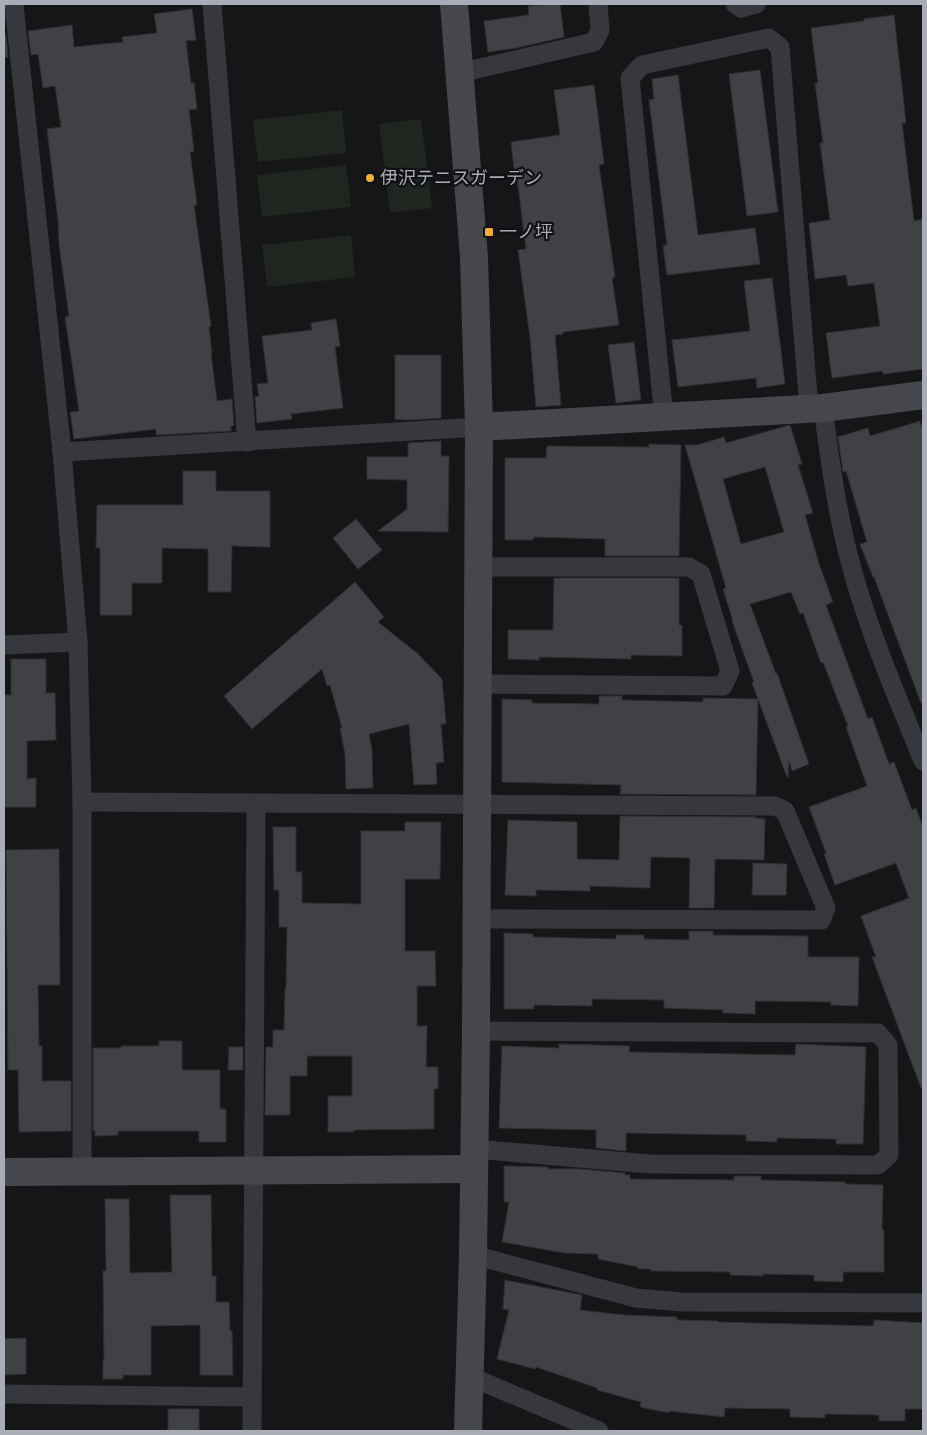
<svg xmlns="http://www.w3.org/2000/svg" width="927" height="1435" font-family="'Golos Text','Noto Sans JP',sans-serif">
	<style>
		.green { fill: #1e261f }
		.building { fill: #404145; stroke: #303034; fill-rule: evenodd }
		.lines { fill: none; stroke-linecap: round; stroke-linejoin: round }
		.street { stroke: #37383d; stroke-width: 19 }
		.secondary { stroke: #45474d; stroke-width: 28 }
		.poi-dot { fill: #f2b134; stroke: #111113; stroke-width: 2 }
		.labels { text-anchor: middle; stroke-width: 4.5; stroke-linejoin: round; paint-order: stroke }
		.poi-label { font-size: 18px; fill: #a8adb8; stroke: #111113; text-anchor: start }
	</style>
	<rect width="100%" height="100%" fill="#161618"/>
	<g class="green">
		<polygon points="342,110 346,153 258,162 253,120"/>
		<polygon points="421,119 432,208 390,213 379,124"/>
		<polygon points="346,165 351,207 262,217 257,175"/>
		<polygon points="351,235 355,277 267,287 262,245"/>
	</g>
	<g class="building">
		<polygon points="550,4 560,4 564,37 516,48 488,52 484,21 529,15 528,6"/>
		<polygon points="192,9 196,40 186,41 191,83 194,83 197,109 189,110 194,151 190,152 197,205 194,205 211,326 209,327 212,354 211,354 217,401 232,399 234,425 231,426 231,431 156,435 156,429 74,439 70,412 79,411 65,317 69,316 59,245 58,220 47,129 61,127 55,86 43,88 38,54 31,55 28,31 72,25 74,47 123,42 122,37 157,33 154,14"/>
		<polygon points="894,15 906,123 902,123 914,221 923,219 923,369 883,374 883,371 832,378 826,333 880,326 874,283 848,286 846,275 815,279 809,223 830,220 820,143 823,143 815,83 818,83 811,28 864,21 864,19"/>
		<polygon points="4,34 6,34 8,57 4,58"/>
		<polygon points="760,70 778,212 747,216 729,74"/>
		<polygon points="678,75 698,235 755,228 760,264 667,275 663,246 667,245 649,100 654,99 652,79"/>
		<polygon points="594,85 604,164 599,165 615,277 612,278 619,325 563,332 563,334 555,335 561,405 536,407 530,338 518,250 526,249 517,177 515,177 511,142 560,135 554,90"/>
		<polygon points="772,278 785,384 757,388 756,378 678,387 672,340 750,331 744,281"/>
		<polygon points="336,319 340,346 335,347 343,408 291,414 292,419 257,423 255,397 259,396 257,384 268,383 262,336 312,330 311,323"/>
		<polygon points="634,342 641,400 616,403 608,345"/>
		<polygon points="395,355 441,355 441,418 408,420 395,419"/>
		<polygon points="920,421 923,432 923,703 921,703 874,577 873,577 860,544 867,542 846,471 843,472 838,437 868,428 870,436"/>
		<path d="M 790,425 L 802,464 L 798,465 L 813,513 L 805,515 L 819,564 L 833,602 L 826,605 L 868,719 L 872,717 L 889,764 L 894,762 L 912,810 L 916,808 L 923,827 L 923,1087 L 921,1088 L 872,957 L 876,957 L 861,916 L 909,898 L 896,863 L 835,885 L 824,854 L 826,853 L 809,807 L 867,786 L 846,727 L 848,726 L 823,662 L 821,663 L 803,613 L 800,614 L 791,592 L 750,604 L 776,674 L 777,673 L 809,764 L 792,771 L 789,761 L 788,777 L 787,777 L 752,683 L 754,682 L 732,621 L 733,621 L 723,589 L 726,588 L 685,445 L 697,445 L 724,437 L 726,443 ZM 765,467 L 784,532 L 741,544 L 723,479 Z"/>
		<polygon points="441,441 441,456 449,456 448,532 378,531 407,509 407,480 367,479 367,457 408,457 408,443"/>
		<polygon points="649,444 681,445 679,556 605,556 605,539 534,537 533,540 505,540 505,458 546,458 547,446 649,447"/>
		<polygon points="183,471 216,471 216,491 270,491 270,547 232,546 231,592 208,592 208,549 162,548 162,583 132,583 132,615 100,615 100,548 96,548 97,505 183,505"/>
		<polygon points="356,519 382,550 358,569 333,538"/>
		<polygon points="554,578 679,578 679,625 682,625 682,656 631,655 631,659 539,657 539,660 508,659 508,630 553,630"/>
		<polygon points="355,582 384,617 378,622 418,654 442,679 446,724 441,724 444,762 436,763 437,784 414,785 409,724 369,734 372,750 373,788 346,789 345,754 340,728 342,728 330,685 327,686 322,669 252,729 224,696"/>
		<polygon points="11,659 46,659 46,693 55,693 56,740 27,741 27,779 36,778 36,807 4,807 4,695 11,695"/>
		<polygon points="599,696 622,696 622,700 703,702 703,698 758,699 756,795 620,794 621,785 502,782 502,699 532,700 532,703 599,704"/>
		<polygon points="620,816 756,817 756,818 765,819 764,860 715,859 714,908 689,908 690,858 651,857 650,888 590,886 590,891 536,890 536,896 505,895 508,820 577,822 577,859 619,860"/>
		<polygon points="405,822 441,822 440,879 405,879 405,951 435,951 436,986 417,986 417,1026 427,1026 426,1067 438,1067 438,1089 434,1089 434,1129 354,1130 354,1132 328,1132 328,1096 352,1096 352,1056 307,1056 307,1076 290,1076 290,1115 265,1115 266,1047 273,1047 273,1030 284,1030 285,989 286,989 287,927 279,927 279,890 274,890 273,827 296,827 296,872 302,872 302,903 361,904 361,831 405,831"/>
		<polygon points="59,849 60,985 38,985 39,1046 42,1046 42,1081 71,1081 71,1131 19,1132 18,1070 8,1070 6,850"/>
		<polygon points="753,863 787,864 786,895 752,895"/>
		<polygon points="689,931 713,931 713,935 808,936 808,957 859,957 858,1006 831,1005 831,1002 755,1001 755,1014 723,1013 723,1010 664,1008 664,1000 592,999 592,1006 534,1005 534,1009 504,1009 504,933 533,934 533,937 616,939 616,935 644,935 644,939 689,940"/>
		<polygon points="159,1041 182,1041 182,1070 220,1070 220,1109 226,1109 226,1142 199,1142 199,1131 118,1131 118,1135 95,1136 95,1131 93,1131 93,1048 121,1048 121,1046 159,1046"/>
		<polygon points="559,1044 630,1046 629,1052 795,1055 796,1044 866,1047 863,1144 836,1144 836,1139 777,1138 777,1142 746,1141 746,1135 626,1133 626,1151 596,1148 596,1130 499,1128 502,1046 559,1048"/>
		<polygon points="229,1047 243,1047 243,1070 228,1070"/>
		<polygon points="504,1166 548,1167 548,1169 580,1169 625,1173 625,1175 630,1175 630,1179 734,1180 734,1176 761,1176 761,1180 845,1182 845,1184 883,1185 882,1230 884,1230 884,1272 843,1272 843,1282 814,1281 814,1275 763,1274 763,1276 730,1275 730,1272 651,1271 651,1269 638,1269 638,1267 598,1259 598,1254 564,1253 502,1242 509,1202 504,1202"/>
		<polygon points="170,1195 211,1195 212,1276 216,1276 216,1302 229,1302 230,1331 232,1331 233,1375 200,1375 200,1325 151,1326 151,1375 123,1375 123,1379 103,1379 103,1361 104,1361 103,1271 106,1271 105,1199 129,1199 130,1273 172,1272"/>
		<polygon points="505,1280 582,1295 580,1310 624,1315 677,1317 677,1320 718,1321 718,1322 873,1326 874,1320 923,1323 923,1409 905,1409 905,1421 879,1421 879,1415 825,1414 825,1418 790,1417 790,1409 725,1408 724,1417 669,1411 669,1413 640,1407 641,1402 597,1390 597,1388 536,1367 535,1369 497,1359 509,1310 503,1309"/>
		<polygon points="26,1338 26,1374 4,1375 4,1339"/>
		<rect x="168" y="1409" width="31" height="22"/>
	</g>
	<g class="lines">
		<g class="street">
			<polyline points="212,4 247,442"/>
			<polyline points="735,4 741,8 756,4"/>
			<polyline points="14,5 62,452 78,642 82,802 82,1172"/>
			<polyline points="459,73 594,42 600,30 598,4"/>
			<path d="M 823,408 C 830,461 837,514 851,565 C 869,633 897,696 923,761"/>
			<polyline points="664,418 630,78 642,65 769,38 780,47 809,409"/>
			<polyline points="62,452 479,427"/>
			<polyline points="477,567 689,567 701,574 730,671 723,686 478,684"/>
			<polyline points="4,645 78,642"/>
			<polyline points="82,802 775,806 785,811 826,908 821,920 476,919"/>
			<polyline points="474,1149 650,1164 878,1165 889,1155 888,1045 878,1033 476,1031"/>
			<polyline points="473,1255 636,1298 682,1302 923,1303"/>
			<polyline points="469,1376 599,1431"/>
			<polyline points="4,1394 252,1397"/>
			<polyline points="252,1431 256,804"/>
		</g>
		<g class="secondary">
			<polyline points="454,4 474,257 479,427 476,1031 473,1255 468,1431"/>
			<polyline points="479,427 823,408 923,395"/>
			<polyline points="4,1172 474,1169"/>
		</g>
	</g>
	<g class="poi-dot">
		<circle cx="370" cy="178" r="5"/>
		<rect x="484" y="227" width="10" height="10" rx="2.5"/>
	</g>
	<g class="labels">
		<g class="poi-label">
			<text x="380" y="184">伊沢テニスガーデン</text>
			<text x="499" y="238">一ノ坪</text>
		</g>
	</g>
	<rect width="927" height="1435" fill="none" stroke="#a8adb8" stroke-width="10"/>
</svg>
